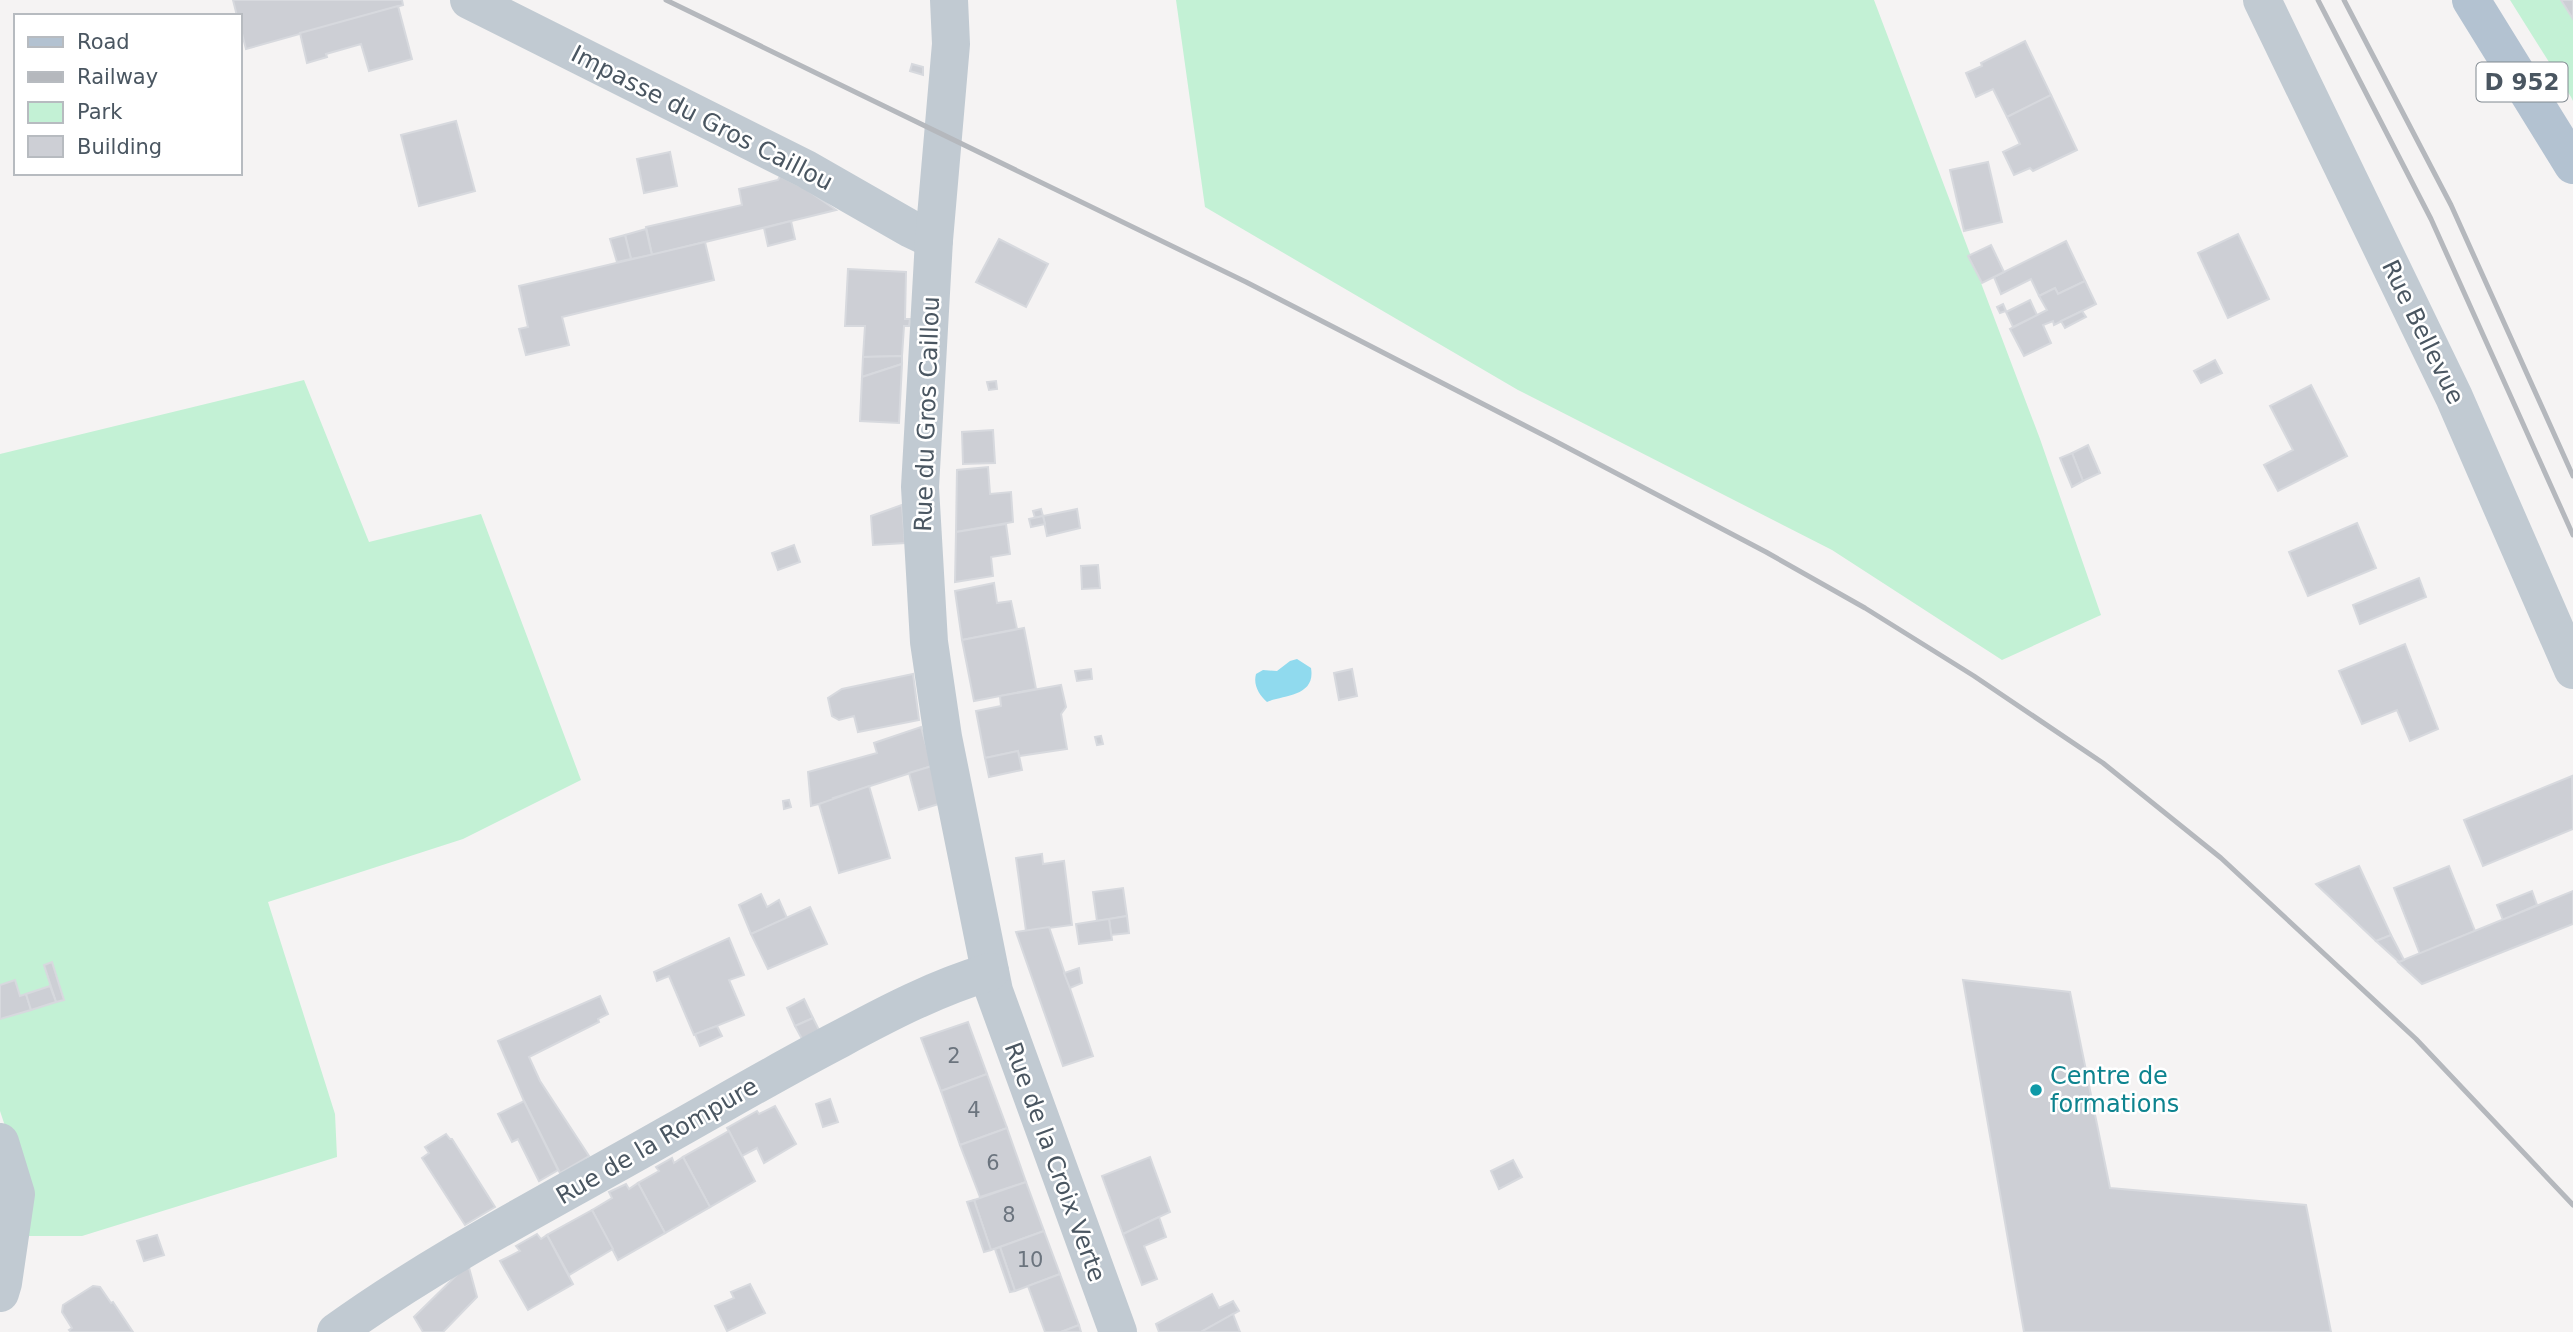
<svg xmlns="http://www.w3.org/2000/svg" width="2573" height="1332" font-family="'DejaVu Sans',sans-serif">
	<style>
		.green { fill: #c3f1d5 }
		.water { fill: #90daee }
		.building { fill: #cdcfd5; stroke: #d7d9de; stroke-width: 2 }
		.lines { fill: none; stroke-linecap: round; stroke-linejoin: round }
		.minor { stroke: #c1cad2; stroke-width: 38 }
		.primary { stroke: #b3c2d1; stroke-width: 38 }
		.rail { stroke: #b5b8bd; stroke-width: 5 }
		.culture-dot { fill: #0f9aa8; stroke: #fff; stroke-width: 2.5 }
		.labels { text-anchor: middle; stroke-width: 5; stroke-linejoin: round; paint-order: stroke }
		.number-label { font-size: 21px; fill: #6b747e }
		.shield { fill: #fff; stroke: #808990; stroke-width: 2 }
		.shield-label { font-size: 23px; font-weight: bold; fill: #4a5661 }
		.street-label { font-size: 24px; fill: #4a5661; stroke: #fff }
		.culture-label { font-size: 24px; fill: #0d838f; stroke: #fff; text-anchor: start }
	</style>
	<rect width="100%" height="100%" fill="#f5f3f3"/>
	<g class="green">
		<polygon points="1176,0 1874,0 2040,439 2101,615 2002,660 1832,550 1518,390 1205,207"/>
		<polygon points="2510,0 2573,0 2573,101 2571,97"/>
		<polygon points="304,380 369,542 481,514 581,780 463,839 268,902 335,1114 337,1157 82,1236 24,1236 28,1195 0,1111 0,454"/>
	</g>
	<path class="water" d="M 1297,659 L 1311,668 C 1316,697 1283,695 1267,702 C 1259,695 1253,685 1256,674 L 1263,670 L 1277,671 L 1290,661 Z"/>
	<g class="building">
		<polygon points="233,0 402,0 403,5 246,49 240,26 240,16 237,16"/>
		<polygon points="2561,0 2573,0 2573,19"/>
		<polygon points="398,6 412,59 369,71 361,44 326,54 327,57 307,63 300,33"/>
		<polygon points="2025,41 2051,95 2007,117 1993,89 1976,97 1966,73 1982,66 1981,63"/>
		<polygon points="912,64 923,67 923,75 910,71"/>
		<polygon points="2051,95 2077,150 2033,171 2030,168 2014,175 2003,152 2020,144 2007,117"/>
		<polygon points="456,121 475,191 419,206 401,135"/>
		<polygon points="670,152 677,186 644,193 637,159"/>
		<polygon points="1988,162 2002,222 1964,231 1950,170"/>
		<polygon points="780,176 804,188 836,210 652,255 646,227 742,205 739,189 778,180"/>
		<polygon points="791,221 795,239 768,246 764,228"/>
		<polygon points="646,229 652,255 631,259 625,235"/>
		<polygon points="2238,234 2269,299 2228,318 2198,253"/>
		<polygon points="625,235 631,259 617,262 610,239"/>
		<polygon points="999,239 1048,264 1026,307 976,282"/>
		<polygon points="2066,241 2085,281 2058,294 2055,288 2039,296 2031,279 2001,294 1994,277"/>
		<polygon points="705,242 714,280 562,317 569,345 526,355 519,329 528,327 519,286"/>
		<polygon points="1991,245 2004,272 1982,283 1968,256"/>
		<polygon points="848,269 906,272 905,319 910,319 909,326 904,326 902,356 863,357 865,326 845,326"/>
		<polygon points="2085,281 2096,304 2054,325 2053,321 2043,325 2051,343 2024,356 2010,329 2047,310 2039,296 2055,288 2058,294"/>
		<polygon points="2030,300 2037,315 2013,327 2006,312"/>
		<polygon points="2003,304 2006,311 2000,313 1997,307"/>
		<polygon points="2082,311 2086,317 2065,328 2061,321"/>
		<polygon points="902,356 902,364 862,377 863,357"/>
		<polygon points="2215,360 2222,373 2201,383 2194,371"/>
		<polygon points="902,364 899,423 860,421 862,377"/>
		<polygon points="996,381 997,389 989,390 987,382"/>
		<polygon points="2311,385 2347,456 2278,491 2264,465 2293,450 2270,406"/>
		<polygon points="993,430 995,463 963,464 962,432"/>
		<polygon points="2088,445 2100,473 2083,481 2072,453"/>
		<polygon points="2072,453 2083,481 2072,487 2060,458"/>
		<polygon points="988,467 990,494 1011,492 1013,522 956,532 957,470"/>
		<polygon points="902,505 905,543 873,545 871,516"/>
		<polygon points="1041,509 1043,516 1035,518 1033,511"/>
		<polygon points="1077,509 1080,528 1047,536 1043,516"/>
		<polygon points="1043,516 1045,524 1031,527 1029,519"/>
		<polygon points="2357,523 2376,568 2308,596 2289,552"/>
		<polygon points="1006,524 1010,554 991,557 993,576 955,582 956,532"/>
		<polygon points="794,545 800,562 778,570 772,553"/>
		<polygon points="1098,565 1100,588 1082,589 1081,566"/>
		<polygon points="2419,578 2426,597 2360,624 2353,605"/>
		<polygon points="994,583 997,603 1011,601 1017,629 962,640 955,591"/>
		<polygon points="1024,628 1036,689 974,701 962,640"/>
		<polygon points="2405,644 2438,729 2410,741 2397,710 2362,724 2339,671"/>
		<polygon points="1091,669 1092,679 1077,681 1075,671"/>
		<polygon points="1352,669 1357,696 1339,700 1334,673"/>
		<polygon points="913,674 919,720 858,732 854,716 839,720 832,716 828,698 842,689"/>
		<polygon points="1061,685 1066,707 1061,714 1067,749 1019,756 1018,751 985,758 976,711 1001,706 1000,696"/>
		<polygon points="921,727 932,766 833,798 834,800 811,806 808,772 877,753 874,743"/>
		<polygon points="1101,736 1103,744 1097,745 1095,737"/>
		<polygon points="1018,751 1022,770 989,777 985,758"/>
		<polygon points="932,766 942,803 919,810 909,773"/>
		<polygon points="2572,776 2573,829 2483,866 2464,820"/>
		<polygon points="869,786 890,858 839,873 819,804"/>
		<polygon points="789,800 791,807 784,809 783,801"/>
		<polygon points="1042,854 1043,864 1064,861 1072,925 1026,931 1016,858"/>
		<polygon points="2359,866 2391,935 2376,941 2316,884"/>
		<polygon points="2449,866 2475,931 2420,954 2394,888"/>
		<polygon points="1123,888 1127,916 1097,921 1093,892"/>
		<polygon points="2532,891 2537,905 2503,920 2497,905"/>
		<polygon points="2573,891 2573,924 2422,984 2398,962"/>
		<polygon points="761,894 767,907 779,900 787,918 751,934 739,905"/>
		<polygon points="810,907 827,944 768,969 751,934"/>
		<polygon points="1127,916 1129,933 1111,935 1109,919"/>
		<polygon points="1109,919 1112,940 1079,944 1076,924"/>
		<polygon points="1049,927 1093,1056 1063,1066 1016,932"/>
		<polygon points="2391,935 2404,960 2399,962 2376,941"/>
		<polygon points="729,938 744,975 729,980 744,1015 694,1035 669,976 657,981 654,972"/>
		<polygon points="52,962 64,1000 56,1002 44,965"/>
		<polygon points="1079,968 1082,983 1070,988 1064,973"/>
		<polygon points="15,980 20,996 26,994 31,1010 0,1019 0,985"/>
		<polygon points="1963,980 2070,992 2110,1188 2306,1205 2331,1332 2024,1332"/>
		<polygon points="50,986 56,1002 31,1010 26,994"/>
		<polygon points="600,996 608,1014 598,1019 599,1022 529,1057 540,1081 589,1156 560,1173 524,1101 498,1041"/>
		<polygon points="804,999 813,1018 795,1026 787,1008"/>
		<polygon points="813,1018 819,1030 802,1039 795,1026"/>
		<polygon points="968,1022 987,1074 941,1091 921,1038"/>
		<polygon points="717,1026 722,1036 700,1046 695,1034"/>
		<polygon points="987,1074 1007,1128 960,1145 941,1091"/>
		<polygon points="830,1099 838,1122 823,1127 816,1104"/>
		<polygon points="524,1101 558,1170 539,1181 518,1139 512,1142 498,1114"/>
		<polygon points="775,1106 796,1144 764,1163 757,1148 742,1156 727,1128 757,1111 759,1114"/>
		<polygon points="1007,1128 1026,1182 980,1197 960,1145"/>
		<polygon points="729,1131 755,1181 710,1207 683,1157"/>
		<polygon points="446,1134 450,1139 452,1139 495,1207 465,1225 422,1158 429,1153 425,1147"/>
		<polygon points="683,1157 710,1207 665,1233 638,1183 659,1171 656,1167 672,1158 674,1163"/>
		<polygon points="1150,1157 1170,1212 1123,1234 1102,1176"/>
		<polygon points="1513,1160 1522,1177 1499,1189 1491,1171"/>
		<polygon points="1026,1182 1044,1231 991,1250 974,1200"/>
		<polygon points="638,1183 665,1233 618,1260 592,1210 612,1198 609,1192 626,1184 629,1189"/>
		<polygon points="974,1200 991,1250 984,1252 967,1202"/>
		<polygon points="592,1210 613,1249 569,1275 547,1235"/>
		<polygon points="1159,1217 1166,1237 1144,1246 1157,1279 1142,1285 1123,1234"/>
		<polygon points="1044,1231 1060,1274 1015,1291 1000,1247"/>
		<polygon points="537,1234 541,1239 547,1235 573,1284 528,1310 500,1261 520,1251 516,1246"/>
		<polygon points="157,1235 164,1255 144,1261 137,1241"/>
		<polygon points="1000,1247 1015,1291 1010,1292 995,1249"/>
		<polygon points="468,1264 477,1297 443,1332 423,1332 414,1317"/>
		<polygon points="1060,1274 1079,1325 1061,1332 1045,1332 1028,1286"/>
		<polygon points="750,1284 765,1313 727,1331 715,1306 734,1298 731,1292"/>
		<polygon points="93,1286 100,1287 111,1303 113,1302 133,1332 71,1332 69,1330 72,1328 62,1312 63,1305"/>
		<polygon points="1212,1294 1219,1308 1233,1301 1239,1311 1201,1332 1159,1332 1156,1324"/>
		<polygon points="1233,1314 1240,1332 1201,1332"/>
		<polygon points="1079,1325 1081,1332 1061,1332"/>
	</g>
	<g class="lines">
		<g class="minor">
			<polyline points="469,0 806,169 909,228 934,240"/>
			<polyline points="949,0 951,44 934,240 920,487 929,642 943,737 994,991 1118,1332"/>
			<polyline points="2262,0 2454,397 2573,670"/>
			<polyline points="0,1142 16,1194 3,1283 0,1293"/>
			<path d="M 336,1332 C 440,1257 557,1198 669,1134 C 726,1102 782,1069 840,1039 C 888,1013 938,987 990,972"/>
		</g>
		<polyline class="primary" points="2471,0 2573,165"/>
		<g class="rail">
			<polyline points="666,0 1246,282 1553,440 1766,552 1865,608 1974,676 2103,763 2221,858 2416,1039 2573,1205"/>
			<polyline points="2318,0 2431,219 2573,535"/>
			<polyline points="2344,0 2451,205 2573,476"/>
		</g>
	</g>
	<circle class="culture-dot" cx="2036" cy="1090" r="7"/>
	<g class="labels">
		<g class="number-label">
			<text x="954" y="1063">2</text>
			<text x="974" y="1117">4</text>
			<text x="993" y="1170">6</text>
			<text x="1009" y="1222">8</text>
			<text x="1030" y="1267">10</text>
		</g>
		<rect class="shield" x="2476.5" y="62.5" width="91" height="39" rx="5"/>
		<g class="shield-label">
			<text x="2522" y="90">D 952</text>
		</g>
		<g class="street-label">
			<text transform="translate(702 118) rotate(27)" y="8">Impasse du Gros Caillou</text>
			<text transform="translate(2423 332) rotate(64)" y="8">Rue Bellevue</text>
			<text transform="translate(927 414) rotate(-88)" y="8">Rue du Gros Caillou</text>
			<text transform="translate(657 1141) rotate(-30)" y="8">Rue de la Rompure</text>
			<text transform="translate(1055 1162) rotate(70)" y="8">Rue de la Croix Verte</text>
		</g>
		<g class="culture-label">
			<text x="2050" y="1084">Centre de<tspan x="2050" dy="28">formations</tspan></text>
		</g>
	</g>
	<rect x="14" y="14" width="228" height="161" fill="#ffffff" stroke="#b7bbc0" stroke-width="2"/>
	<rect x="28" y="37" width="35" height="10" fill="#b3c2d1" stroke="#b7bbc0" stroke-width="2"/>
	<text x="77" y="49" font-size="21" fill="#4a5661">Road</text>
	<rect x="28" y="72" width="35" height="10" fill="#b5b8bd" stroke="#b7bbc0" stroke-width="2"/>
	<text x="77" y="84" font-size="21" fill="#4a5661">Railway</text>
	<rect x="28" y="102" width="35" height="21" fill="#c3f1d5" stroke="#b7bbc0" stroke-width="2"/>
	<text x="77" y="119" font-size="21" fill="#4a5661">Park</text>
	<rect x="28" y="136" width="35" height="21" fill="#cdcfd5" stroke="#b7bbc0" stroke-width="2"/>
	<text x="77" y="154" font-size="21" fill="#4a5661">Building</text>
</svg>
